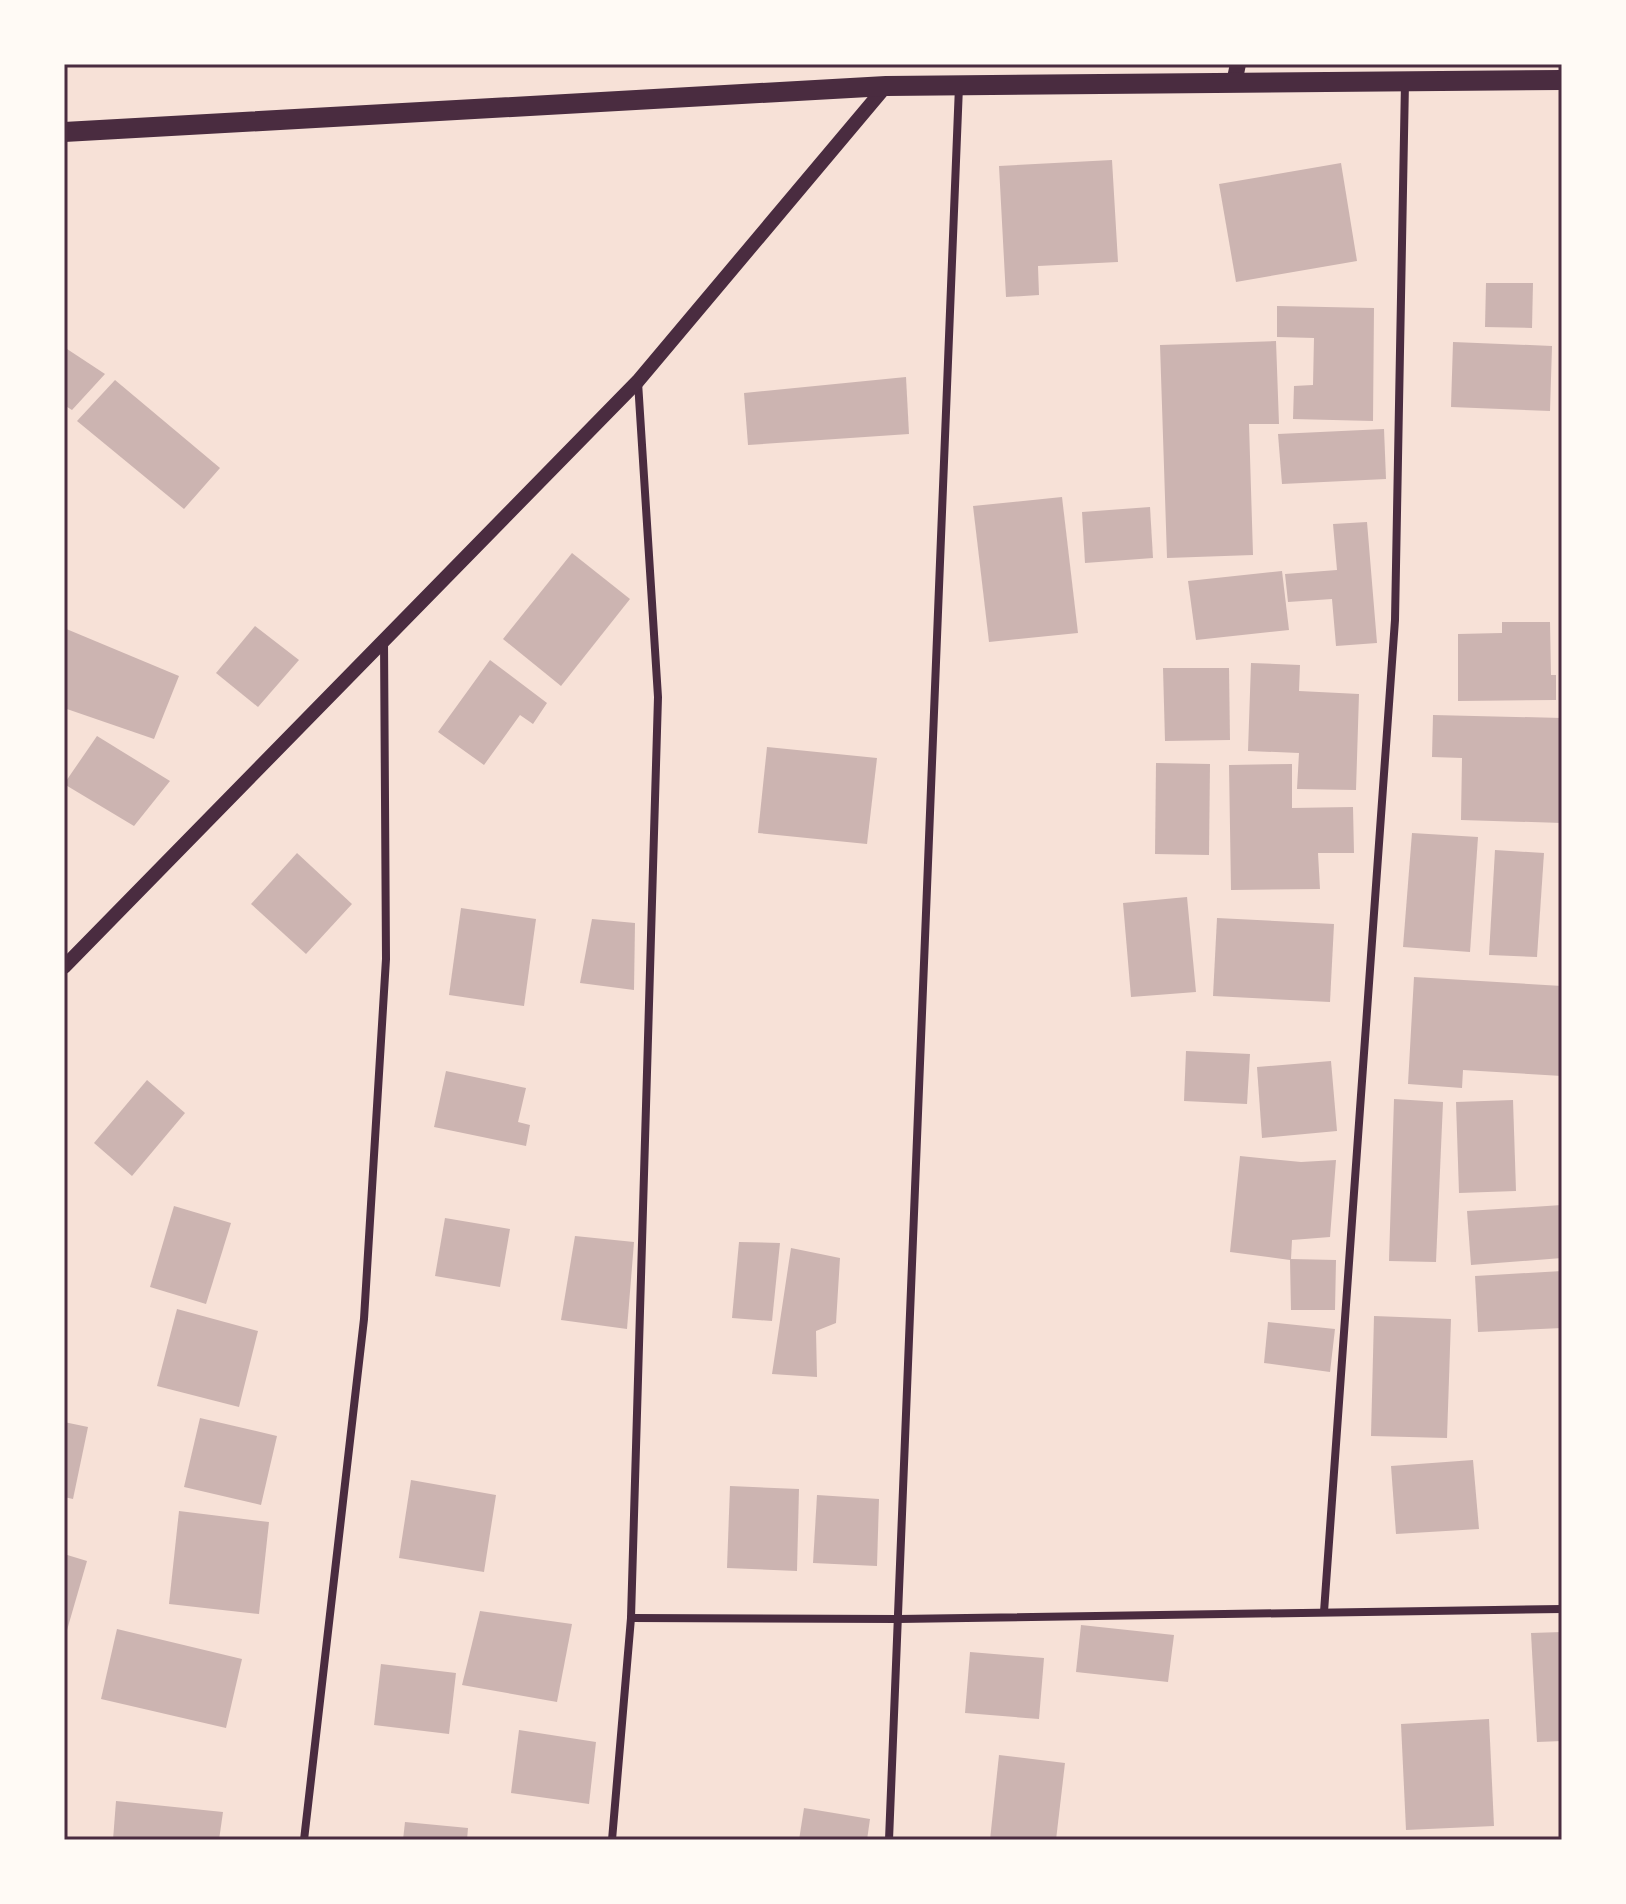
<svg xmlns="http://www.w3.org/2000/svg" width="1626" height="1904" font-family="'Libre Baskerville',serif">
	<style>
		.building { fill: #ccb4b1 }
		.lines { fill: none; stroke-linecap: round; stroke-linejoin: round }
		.minor { stroke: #4a2c40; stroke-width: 8 }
		.tertiary { stroke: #4a2c40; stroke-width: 14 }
		.secondary { stroke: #4a2c40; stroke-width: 16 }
		.primary { stroke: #4a2c40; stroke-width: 20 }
		.neatline { fill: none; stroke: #4a2c40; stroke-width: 3 }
	</style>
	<rect width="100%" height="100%" fill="#f7e1d7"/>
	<g class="building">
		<polygon points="1112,160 1118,262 1038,266 1039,295 1006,297 999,166"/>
		<polygon points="1341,163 1357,261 1236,282 1219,184"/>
		<polygon points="1486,283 1533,283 1532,328 1485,327"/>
		<polygon points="1277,306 1374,308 1373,421 1293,419 1294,386 1313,385 1314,338 1277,337"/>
		<polygon points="1276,341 1279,424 1249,424 1253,555 1167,558 1160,345"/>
		<polygon points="1453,342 1552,346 1550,411 1451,407"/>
		<polygon points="64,347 105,374 72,410 64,405"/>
		<polygon points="906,377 909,434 748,445 744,393"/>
		<polygon points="115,380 220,468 184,509 77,421"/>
		<polygon points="1384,429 1386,479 1282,484 1278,434"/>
		<polygon points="1062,497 1078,633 989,642 973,506"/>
		<polygon points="1150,507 1153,558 1085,563 1082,512"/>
		<polygon points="1367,522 1377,643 1336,646 1332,599 1288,602 1285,574 1337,570 1333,524"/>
		<polygon points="572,553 630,599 561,686 503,639"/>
		<polygon points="1282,571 1289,630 1196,640 1188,581"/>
		<polygon points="1502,622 1550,622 1551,675 1556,675 1556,700 1458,701 1458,634 1502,633"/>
		<polygon points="255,626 299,660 258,707 216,673"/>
		<polygon points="64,628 179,676 154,739 64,708"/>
		<polygon points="490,660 547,703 533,724 520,715 484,765 438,732"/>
		<polygon points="1251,663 1300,665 1299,691 1359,694 1356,790 1297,789 1299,753 1248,751"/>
		<polygon points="1163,668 1229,668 1230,740 1165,741"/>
		<polygon points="1433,715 1562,718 1562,823 1461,820 1462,758 1432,757"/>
		<polygon points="97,736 170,781 134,826 64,784"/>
		<polygon points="767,747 877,758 867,844 758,833"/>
		<polygon points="1156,763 1210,764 1209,855 1155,854"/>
		<polygon points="1292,764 1292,808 1353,807 1354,853 1318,853 1320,889 1231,890 1229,765"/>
		<polygon points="1412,833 1478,837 1470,952 1403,947"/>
		<polygon points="1495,850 1544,853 1537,957 1489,955"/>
		<polygon points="297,853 352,904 306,954 251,904"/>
		<polygon points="1187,897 1196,992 1131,997 1123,903"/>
		<polygon points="461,908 536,919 524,1006 449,995"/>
		<polygon points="1217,918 1334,924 1330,1002 1213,996"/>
		<polygon points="592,919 635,923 634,990 580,983"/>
		<polygon points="1414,977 1562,986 1562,1076 1463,1070 1462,1088 1408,1084"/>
		<polygon points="1186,1051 1250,1054 1247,1104 1184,1101"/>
		<polygon points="1331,1061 1337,1131 1262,1138 1257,1067"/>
		<polygon points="446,1071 526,1088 518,1122 530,1125 526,1146 434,1127"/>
		<polygon points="147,1080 185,1113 132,1176 94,1143"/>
		<polygon points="1394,1099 1443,1102 1436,1262 1389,1261"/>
		<polygon points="1513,1100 1516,1191 1459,1193 1456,1102"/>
		<polygon points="1240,1156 1301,1162 1336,1160 1330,1237 1292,1240 1291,1259 1336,1260 1335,1310 1291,1310 1290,1260 1230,1252"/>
		<polygon points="1562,1205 1562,1258 1471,1265 1467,1211"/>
		<polygon points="174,1206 231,1223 206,1304 150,1287"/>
		<polygon points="445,1218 510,1229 500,1287 435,1276"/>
		<polygon points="575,1236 634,1242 627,1329 561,1320"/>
		<polygon points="739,1242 780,1243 772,1321 732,1318"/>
		<polygon points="791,1248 840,1258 836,1323 816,1331 817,1377 772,1374"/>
		<polygon points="1562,1271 1562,1328 1478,1332 1475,1276"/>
		<polygon points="177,1309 258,1331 239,1407 157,1386"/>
		<polygon points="1374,1316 1451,1319 1447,1438 1371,1436"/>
		<polygon points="1268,1322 1335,1329 1330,1372 1264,1363"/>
		<polygon points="200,1418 277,1436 261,1505 184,1487"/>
		<polygon points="64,1422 88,1427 73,1499 64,1497"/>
		<polygon points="1473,1460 1479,1529 1396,1534 1391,1466"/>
		<polygon points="411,1480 496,1495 484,1572 399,1558"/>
		<polygon points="730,1486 799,1489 797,1571 727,1568"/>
		<polygon points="817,1495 879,1499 877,1566 813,1563"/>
		<polygon points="179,1511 269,1522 259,1614 169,1604"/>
		<polygon points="64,1554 87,1561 65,1637 64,1637"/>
		<polygon points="480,1611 572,1624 557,1702 462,1685"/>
		<polygon points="1081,1625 1174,1635 1168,1682 1076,1672"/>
		<polygon points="117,1629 242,1659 226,1728 101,1699"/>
		<polygon points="1562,1632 1562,1741 1537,1742 1531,1633"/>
		<polygon points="970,1652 1044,1658 1039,1719 965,1713"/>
		<polygon points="381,1664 456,1673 449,1734 374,1725"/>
		<polygon points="1489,1719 1494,1826 1406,1830 1401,1724"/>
		<polygon points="519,1730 596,1742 589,1804 511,1793"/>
		<polygon points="999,1755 1065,1763 1056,1840 990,1840"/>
		<polygon points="116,1801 223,1812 219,1840 113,1840"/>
		<polygon points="804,1808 870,1819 867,1840 799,1840"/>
		<polygon points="405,1822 468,1828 467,1840 403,1840"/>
	</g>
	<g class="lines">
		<g class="minor">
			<polyline points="1324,1612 1395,620 1405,82"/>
			<polyline points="631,1618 898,1619 1562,1609"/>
			<polyline points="304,1840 364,1319 386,959 384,640"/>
			<polyline points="612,1840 631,1618 658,697 638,382"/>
			<polyline points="889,1840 959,86"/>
		</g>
		<polyline class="tertiary" points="64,967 638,381 886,86"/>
		<polyline class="secondary" points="1234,83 1238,64"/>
		<polyline class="primary" points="64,132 886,86 1562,80"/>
	</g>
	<rect width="1626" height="1904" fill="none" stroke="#fffaf5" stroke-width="132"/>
	<rect x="66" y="66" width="1494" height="1772" class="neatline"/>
</svg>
